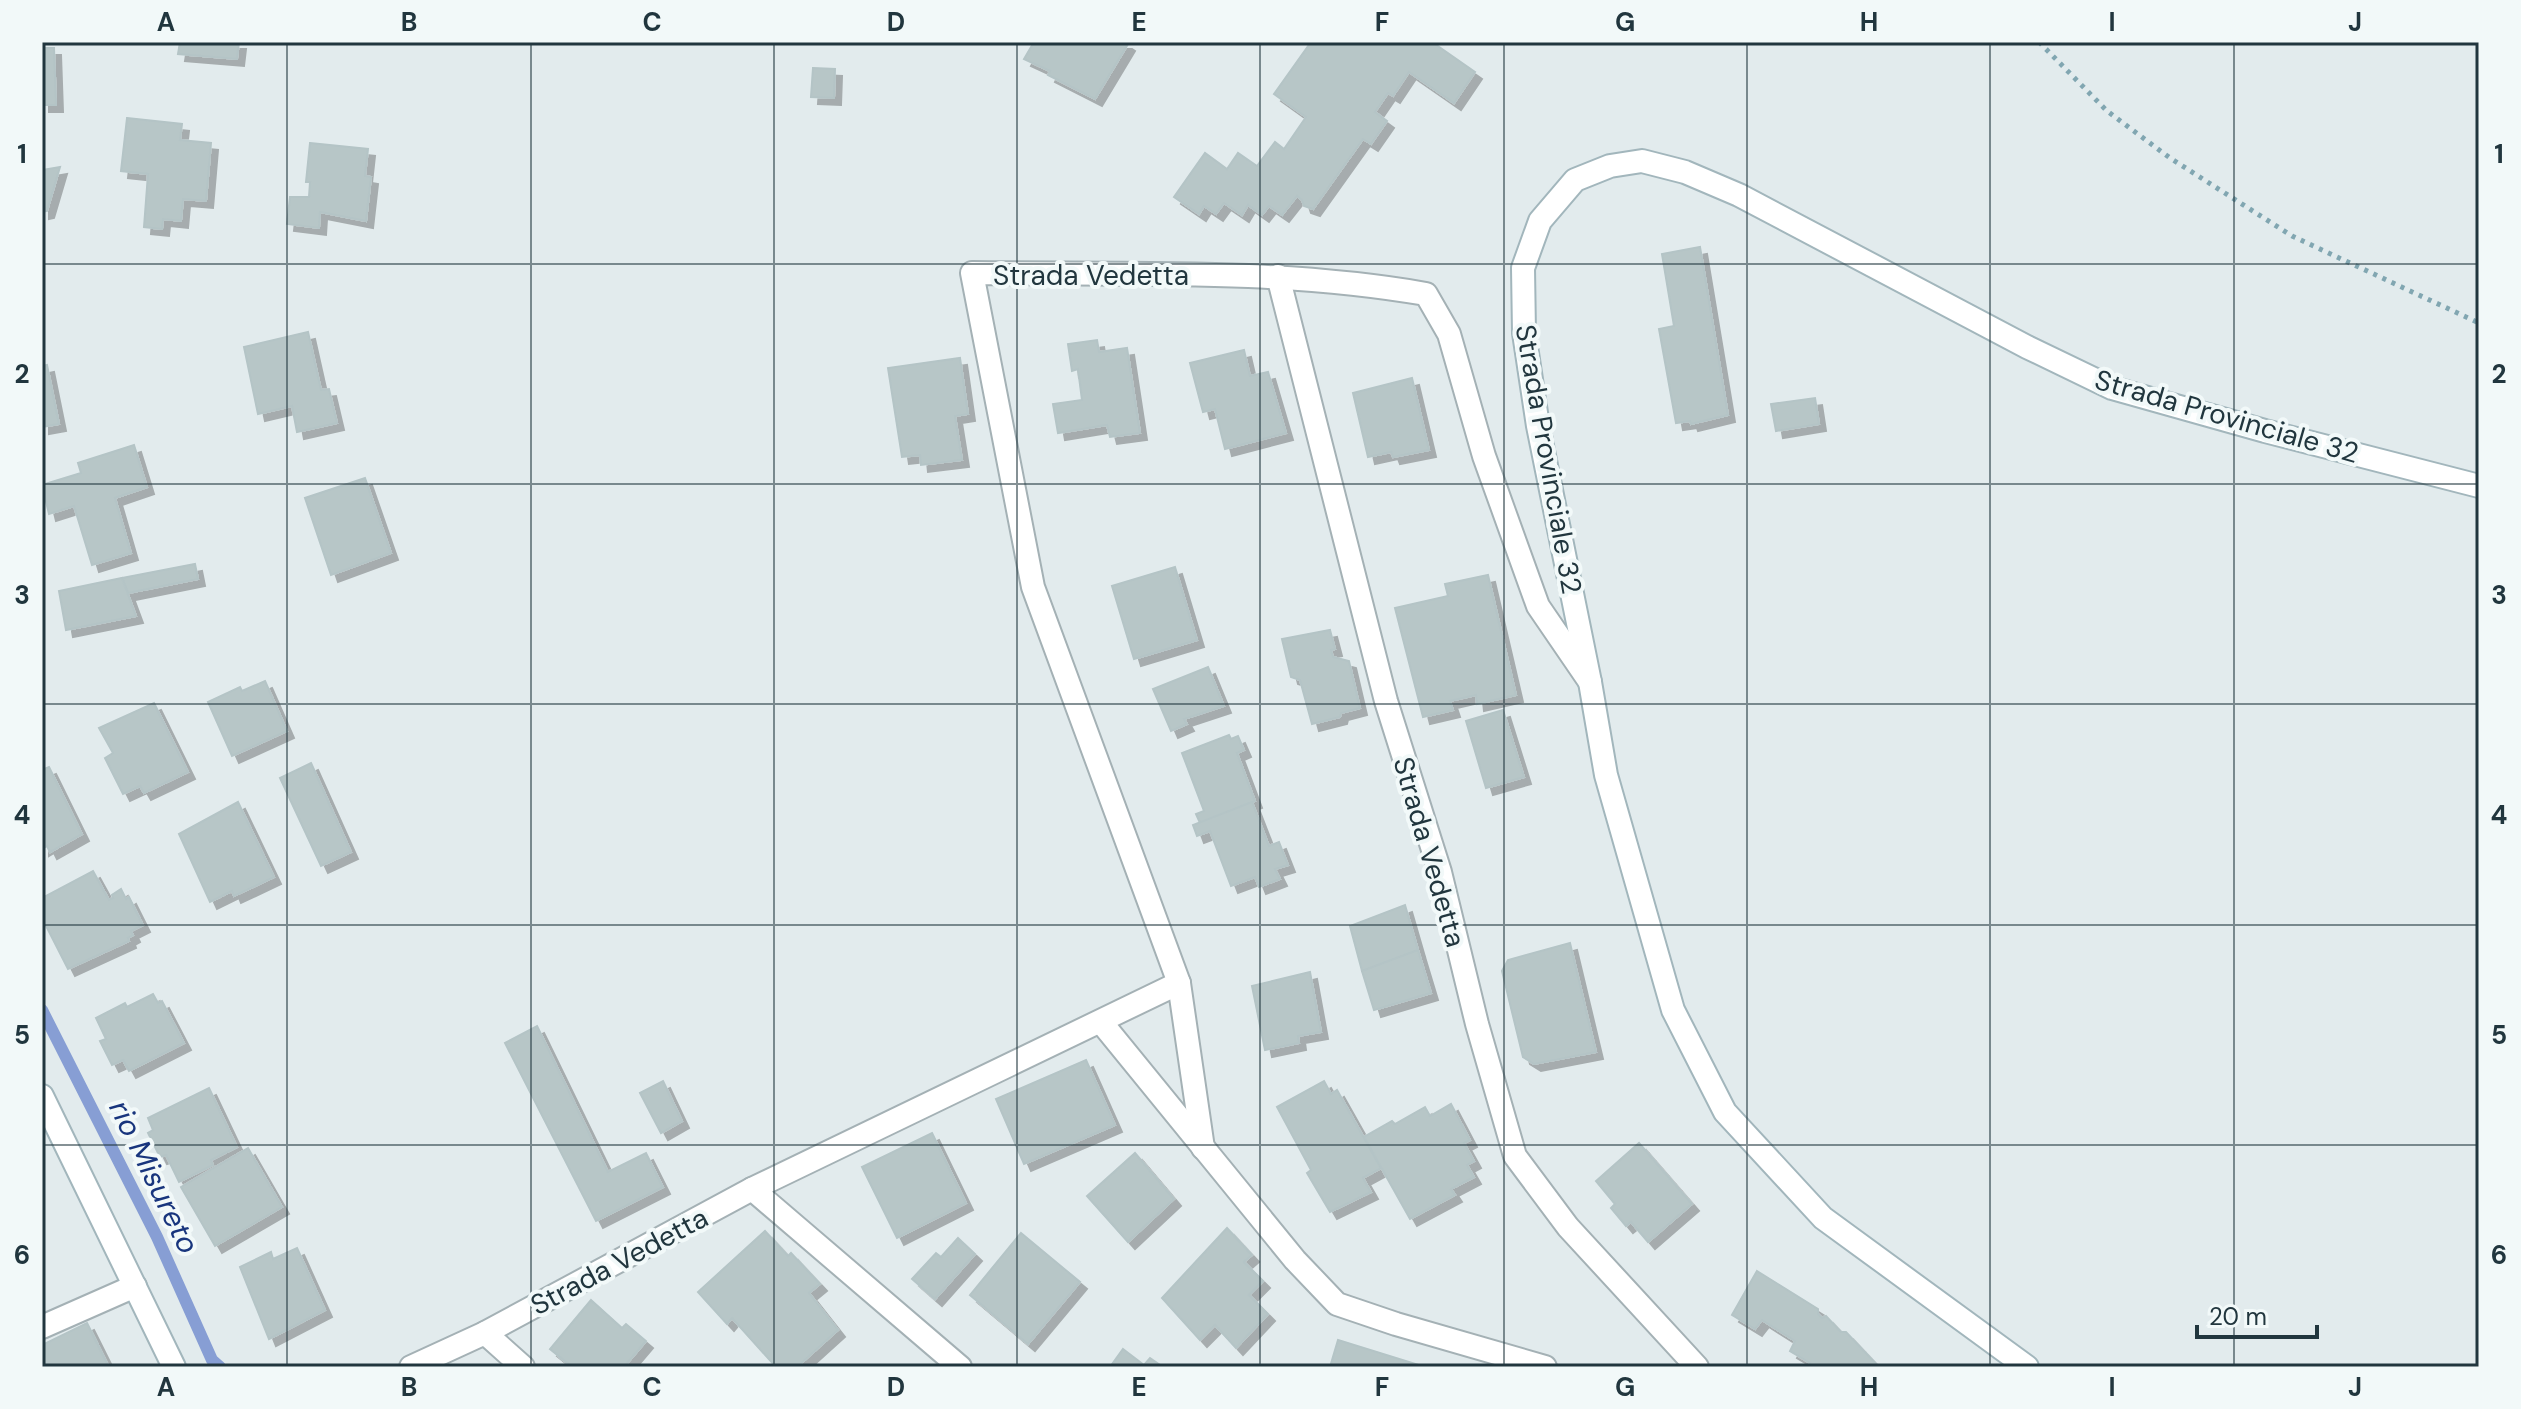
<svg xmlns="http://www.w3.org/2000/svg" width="2521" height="1409" font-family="'DM Sans',sans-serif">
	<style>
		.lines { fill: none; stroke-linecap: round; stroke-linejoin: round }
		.stream { stroke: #879ed4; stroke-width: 12 }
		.building { fill: #b7c6c7; stroke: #b4c4c6; stroke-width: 2; filter: url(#shadow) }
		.minor-casing { stroke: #a4b1b5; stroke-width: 26 }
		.secondary-casing { stroke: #a2b6bc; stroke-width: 26 }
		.path { stroke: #81a6b1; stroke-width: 5; stroke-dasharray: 4 6; stroke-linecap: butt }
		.minor { stroke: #fff; stroke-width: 22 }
		.secondary { stroke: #fff; stroke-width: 22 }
		.grid { fill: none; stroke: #21363e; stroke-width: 2; stroke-opacity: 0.55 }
		.labels { text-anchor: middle; stroke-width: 8; stroke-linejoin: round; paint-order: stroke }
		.street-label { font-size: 28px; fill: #21363e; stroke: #f2f9f9 }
		.water-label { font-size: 30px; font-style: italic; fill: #18357d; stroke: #f2f9f9 }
		.neatline { fill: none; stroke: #21363e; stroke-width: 3 }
		.grid-label { font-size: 26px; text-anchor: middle; font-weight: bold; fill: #21363e }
	</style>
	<defs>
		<filter id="shadow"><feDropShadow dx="7" dy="7" stdDeviation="0" flood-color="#0004"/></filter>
	</defs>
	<rect width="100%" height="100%" fill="#e2ebed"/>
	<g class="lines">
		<polyline class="stream" points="42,1010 157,1237 212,1360 220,1367"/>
	</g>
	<g class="building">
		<polygon points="180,42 239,42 237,59 178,54"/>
		<polygon points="1034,42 1125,42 1128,44 1095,99 1048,75 1050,71 1024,59"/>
		<polygon points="1311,42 1432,42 1475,72 1454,103 1409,72 1393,96 1388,93 1375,112 1387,121 1371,144 1363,139 1313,209 1304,206 1302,200 1297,196 1282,215 1269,206 1262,215 1248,205 1242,215 1224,203 1216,214 1204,206 1199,214 1174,197 1205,153 1227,169 1238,153 1257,166 1275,142 1284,149 1306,117 1274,94"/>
		<polygon points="42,48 54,48 56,105 42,105"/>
		<polygon points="813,68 835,69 834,98 811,97"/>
		<polygon points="127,118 182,124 180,140 211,143 206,201 183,199 181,221 163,219 162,229 144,227 148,174 121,171"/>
		<polygon points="310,143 368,149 365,176 371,177 366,221 320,212 319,228 287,224 290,197 309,197 310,182 306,182"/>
		<polygon points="60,167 47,211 42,212 42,170"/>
		<polygon points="1700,247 1728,415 1691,424 1690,421 1676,423 1659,329 1674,326 1662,254"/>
		<polygon points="308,332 321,390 329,389 337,423 297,432 292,406 258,414 244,347"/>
		<polygon points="1097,340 1099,352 1127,348 1140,433 1110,437 1107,425 1058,433 1053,404 1082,400 1078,369 1072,371 1068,344"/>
		<polygon points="1244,350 1250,376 1268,372 1286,433 1225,449 1215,409 1203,412 1190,363"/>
		<polygon points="960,358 968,414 955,416 962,460 921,465 920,455 902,457 888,368"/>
		<polygon points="47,365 59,424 42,427 42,366"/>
		<polygon points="1412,378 1429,450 1393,457 1391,452 1368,457 1353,393"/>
		<polygon points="1815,398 1819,424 1776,431 1771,404"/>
		<polygon points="134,445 147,487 115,498 131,553 92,565 74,506 49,514 42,485 81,473 78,463"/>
		<polygon points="365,478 391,553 331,575 305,498"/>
		<polygon points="195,564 198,579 128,593 122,578"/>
		<polygon points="1175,567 1197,640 1134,659 1112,586"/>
		<polygon points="1488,575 1516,695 1477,704 1476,695 1450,701 1453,710 1423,717 1395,608 1448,596 1445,584"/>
		<polygon points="122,578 136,616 66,630 59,591"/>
		<polygon points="1330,630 1335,649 1331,650 1333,657 1349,661 1360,708 1341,713 1340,717 1312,724 1300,680 1291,677 1282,639"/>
		<polygon points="1208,667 1224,706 1184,719 1187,724 1171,731 1153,689"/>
		<polygon points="265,681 287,731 232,756 208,702 240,687 242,691"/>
		<polygon points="154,703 188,772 144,793 140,786 123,794 105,758 113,753 99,728"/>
		<polygon points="1503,710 1524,777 1486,788 1466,721"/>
		<polygon points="1229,735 1231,739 1238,736 1244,750 1237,753 1255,801 1200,823 1196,814 1204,811 1182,753"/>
		<polygon points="311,763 351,852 321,866 280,778"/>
		<polygon points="49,767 82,834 50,852 47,846 42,849 42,770"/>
		<polygon points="238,802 274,877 234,896 232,891 210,902 179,834"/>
		<polygon points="1252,802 1269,846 1279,842 1288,865 1275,869 1280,879 1259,887 1255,877 1231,886 1210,831 1197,836 1193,825"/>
		<polygon points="93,871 109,900 113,898 112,895 121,889 126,899 129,897 143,925 131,931 133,935 128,938 129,941 68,969 42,918 42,898"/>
		<polygon points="1405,905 1418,950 1362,971 1350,926"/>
		<polygon points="1570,943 1596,1052 1534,1064 1523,1057 1502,971 1508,960"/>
		<polygon points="1418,950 1431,993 1374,1010 1362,971"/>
		<polygon points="1310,972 1321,1032 1298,1036 1299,1043 1265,1050 1252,986"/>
		<polygon points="153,994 158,1003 162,1001 184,1043 129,1071 123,1060 112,1065 100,1041 106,1039 96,1018 125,1003 127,1007"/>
		<polygon points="537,1026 608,1172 646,1153 663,1187 596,1221 505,1043"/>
		<polygon points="1086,1060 1115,1125 1024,1164 996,1099"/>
		<polygon points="663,1081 682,1121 661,1133 640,1093"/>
		<polygon points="1324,1081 1331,1094 1337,1090 1381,1168 1363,1178 1371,1192 1330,1212 1307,1173 1311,1170 1277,1107"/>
		<polygon points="209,1088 237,1147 211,1160 213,1165 179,1182 166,1155 160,1157 148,1133 153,1130 148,1118"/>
		<polygon points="1451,1104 1470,1140 1464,1143 1474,1161 1467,1165 1474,1177 1451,1189 1455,1195 1410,1219 1364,1137 1392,1121 1395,1124 1425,1107 1430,1116"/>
		<polygon points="932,1133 966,1203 897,1238 862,1167"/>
		<polygon points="1639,1143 1692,1204 1648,1242 1631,1222 1626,1226 1611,1208 1615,1204 1596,1181"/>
		<polygon points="248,1148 282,1207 215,1246 181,1187"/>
		<polygon points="1135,1153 1174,1199 1128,1242 1087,1196"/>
		<polygon points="1227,1228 1252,1255 1244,1262 1263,1281 1249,1295 1268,1314 1236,1348 1215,1325 1200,1340 1162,1298"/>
		<polygon points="765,1231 788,1256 791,1253 820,1284 809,1293 838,1330 797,1367 776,1367 732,1318 727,1324 698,1292"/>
		<polygon points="1021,1233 1080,1282 1028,1344 970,1295"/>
		<polygon points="958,1238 975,1254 935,1299 912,1279 936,1253 941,1257"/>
		<polygon points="297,1248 325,1310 269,1339 240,1267 271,1252 273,1259"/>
		<polygon points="1757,1271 1818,1309 1818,1314 1822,1318 1826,1316 1841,1332 1846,1332 1879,1367 1807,1367 1810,1363 1790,1351 1795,1341 1762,1320 1755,1329 1732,1315"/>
		<polygon points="591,1300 622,1328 626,1324 646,1341 624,1367 572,1367 550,1349"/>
		<polygon points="87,1323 109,1367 42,1367 42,1345"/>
		<polygon points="1338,1340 1425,1367 1330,1367"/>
		<polygon points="1123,1349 1144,1365 1150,1358 1163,1367 1110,1367"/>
	</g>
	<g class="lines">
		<g class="minor-casing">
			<g id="minor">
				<polyline points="1278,276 1386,701 1440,872 1477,1024 1515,1156 1568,1227 1697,1367"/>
				<polyline points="1101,1022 1295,1260 1337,1304 1396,1324 1545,1367"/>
				<path d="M 1203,1148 L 1179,983 L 1033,587 L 972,273 C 1123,275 1277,268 1426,294 L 1449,334 L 1484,456 L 1538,606 L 1590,682"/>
				<polyline points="752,1189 960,1367"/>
				<polyline points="42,1327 135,1286"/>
				<polyline points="485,1333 523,1367"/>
				<polyline points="411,1367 485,1333 752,1189 1179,983"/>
			</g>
		</g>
		<g class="secondary-casing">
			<g id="secondary">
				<polyline points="42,1096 174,1367"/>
				<polyline points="2027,1367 1823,1218 1725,1112 1673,1010 1606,775 1590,682 1538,426 1524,333 1523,268 1540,221 1575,180 1610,166 1642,161 1685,172 1739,195 2027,347 2112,388 2265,431 2479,486"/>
			</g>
		</g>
		<polyline class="path" points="2039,42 2107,111 2170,158 2292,236 2479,323"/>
		<use href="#minor" class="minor"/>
		<use href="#secondary" class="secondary"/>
	</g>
	<path class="grid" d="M 287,42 L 287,1367M 531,42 L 531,1367M 774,42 L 774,1367M 1017,42 L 1017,1367M 1260,42 L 1260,1367M 1504,42 L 1504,1367M 1747,42 L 1747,1367M 1990,42 L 1990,1367M 2234,42 L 2234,1367M 42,264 L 2479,264M 42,484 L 2479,484M 42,704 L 2479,704M 42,925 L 2479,925M 42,1145 L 2479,1145"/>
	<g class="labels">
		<g class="street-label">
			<text x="1091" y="285">Strada Vedetta</text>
			<text transform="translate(2227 416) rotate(16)" y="10">Strada Provinciale 32</text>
			<text transform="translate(1549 459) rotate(80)" y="10">Strada Provinciale 32</text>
			<text transform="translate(1430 852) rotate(74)" y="10">Strada Vedetta</text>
			<text transform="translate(619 1261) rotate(-28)" y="10">Strada Vedetta</text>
		</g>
		<g class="water-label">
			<text transform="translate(154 1177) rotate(64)" y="10">rio Misureto</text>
		</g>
	</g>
	<rect width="2521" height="1409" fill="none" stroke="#f2f9f9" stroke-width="88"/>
	<path d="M2197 1325v12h120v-12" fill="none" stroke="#21363e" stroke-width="4"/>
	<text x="2209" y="1325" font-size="24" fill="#21363e" stroke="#f2f9f9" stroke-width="6" paint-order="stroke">20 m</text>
	<rect x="44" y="44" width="2433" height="1321" class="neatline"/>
	<g class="grid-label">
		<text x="166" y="31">A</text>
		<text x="409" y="31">B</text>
		<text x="652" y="31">C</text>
		<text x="896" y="31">D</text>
		<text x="1139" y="31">E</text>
		<text x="1382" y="31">F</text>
		<text x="1625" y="31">G</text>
		<text x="1869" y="31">H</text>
		<text x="2112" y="31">I</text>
		<text x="2355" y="31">J</text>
		<text x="22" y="163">1</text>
		<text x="2499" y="163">1</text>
		<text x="22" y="383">2</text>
		<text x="2499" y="383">2</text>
		<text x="22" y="604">3</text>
		<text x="2499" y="604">3</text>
		<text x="22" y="824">4</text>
		<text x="2499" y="824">4</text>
		<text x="22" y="1044">5</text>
		<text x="2499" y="1044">5</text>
		<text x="22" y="1264">6</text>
		<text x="2499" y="1264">6</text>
		<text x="166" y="1396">A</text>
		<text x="409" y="1396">B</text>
		<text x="652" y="1396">C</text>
		<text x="896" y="1396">D</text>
		<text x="1139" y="1396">E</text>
		<text x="1382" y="1396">F</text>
		<text x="1625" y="1396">G</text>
		<text x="1869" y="1396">H</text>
		<text x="2112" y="1396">I</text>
		<text x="2355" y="1396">J</text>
	</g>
</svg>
